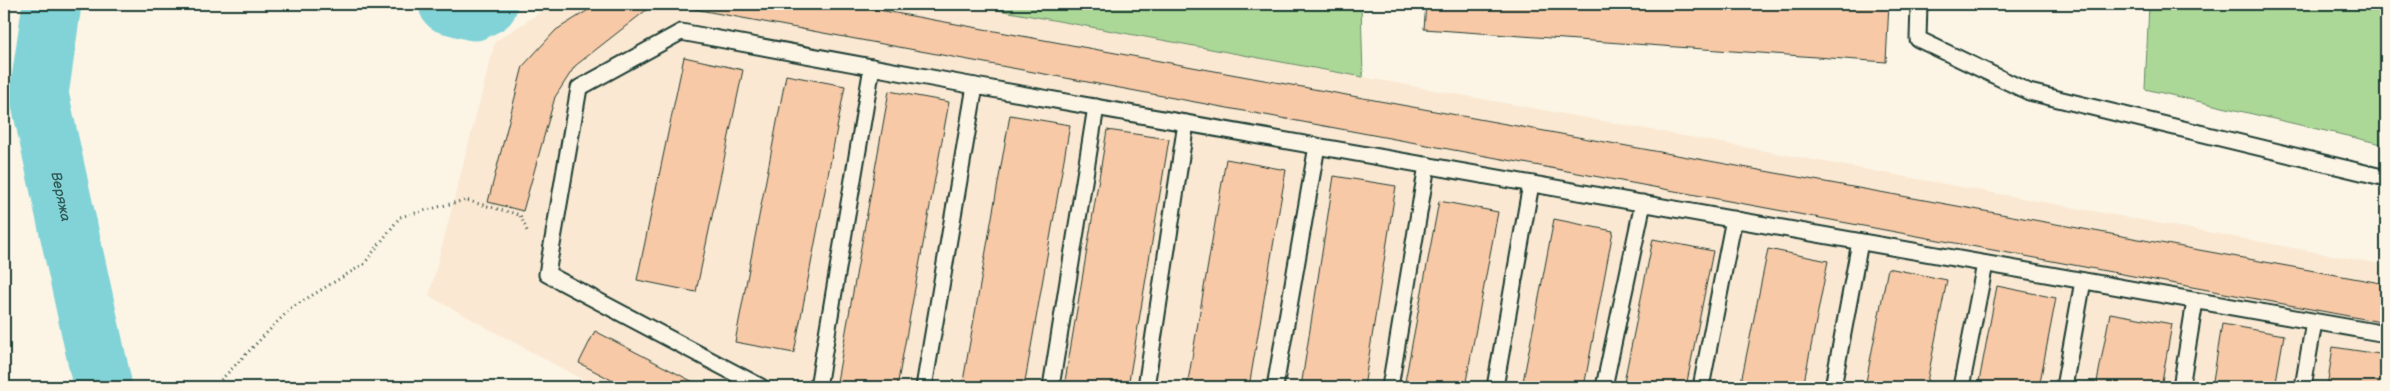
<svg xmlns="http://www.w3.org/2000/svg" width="2390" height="391" font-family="'Balsamiq Sans',sans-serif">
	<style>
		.built { fill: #fae8d2 }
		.green { fill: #acd897; stroke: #668a66 }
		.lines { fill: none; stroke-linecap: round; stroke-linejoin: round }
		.river { stroke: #81d3d8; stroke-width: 59 }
		.building { fill: #f7c9a6; stroke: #1f3d34 }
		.service-casing { stroke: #1f3d34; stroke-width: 19 }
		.path { stroke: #1f3d34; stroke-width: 3; stroke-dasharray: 1 4; stroke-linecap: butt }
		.service { stroke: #fcf5e5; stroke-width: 15 }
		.labels { text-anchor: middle; stroke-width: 4; stroke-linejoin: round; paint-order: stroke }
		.water-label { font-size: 14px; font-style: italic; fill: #335b55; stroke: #fcf5e5 }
	</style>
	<rect width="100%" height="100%" fill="#fcf5e5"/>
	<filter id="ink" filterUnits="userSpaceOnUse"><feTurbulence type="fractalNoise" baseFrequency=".02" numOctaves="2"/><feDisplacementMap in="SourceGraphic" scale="10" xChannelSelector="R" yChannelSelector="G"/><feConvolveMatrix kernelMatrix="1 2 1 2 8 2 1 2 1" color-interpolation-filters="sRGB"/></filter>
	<g filter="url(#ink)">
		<polygon class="built" points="553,4 966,4 2386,265 2386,387 596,387 429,296 495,42"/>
		<g class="green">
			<polygon points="966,4 1361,4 1363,77"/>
			<polygon points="2149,4 2386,4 2386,145 2145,89"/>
		</g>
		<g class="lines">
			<g class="river">
				<path id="s1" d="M 52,4 L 39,94 L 102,383 L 100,387"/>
				<polyline points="448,4 474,11 488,4"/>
			</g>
		</g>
		<g class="building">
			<polygon points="598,4 654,4 575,66 555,97 523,211 488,202 523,66 556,30"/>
			<polygon points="667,4 846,4 2386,284 2386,323"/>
			<polygon points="1426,4 1889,4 1886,62 1424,29"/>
			<polygon points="684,57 743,70 696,292 637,280"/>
			<polygon points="786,75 845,86 794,353 735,342"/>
			<polygon points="889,91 949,102 897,387 836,387"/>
			<polygon points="1010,115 1070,125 1024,387 962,387"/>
			<polygon points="1107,130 1169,139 1128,387 1064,387"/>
			<polygon points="1226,159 1286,170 1249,387 1187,387"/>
			<polygon points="1334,176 1396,186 1364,387 1301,387"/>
			<polygon points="1439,201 1498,212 1465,387 1404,387"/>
			<polygon points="1554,219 1613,231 1584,387 1522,387"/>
			<polygon points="1653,239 1713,251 1686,387 1623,387"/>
			<polygon points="1768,249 1828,261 1803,387 1740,387"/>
			<polygon points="1888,268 1947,280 1926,387 1865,387"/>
			<polygon points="1997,286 2056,298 2039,387 1978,387"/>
			<polygon points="2110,313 2172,324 2161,387 2096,387"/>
			<polygon points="2222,324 2284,335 2275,387 2212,387"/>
			<polygon points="595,331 703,387 625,387 579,363"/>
			<polygon points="2333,347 2386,355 2386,387 2327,387"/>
		</g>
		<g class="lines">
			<g class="service-casing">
				<g id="service">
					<polyline points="1919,4 1918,39 2029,92 2386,178"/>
					<polyline points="761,387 547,274 579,88 681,32 975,86 2386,334"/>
					<polyline points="818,387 872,67"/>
					<polyline points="924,387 975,86"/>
					<polyline points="1051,387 1096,107"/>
					<polyline points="1146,387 1186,123"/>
					<polyline points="1275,387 1317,146"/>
					<polyline points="1390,387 1427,165"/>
					<polyline points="1495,387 1531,184"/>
					<polyline points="1604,387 1643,203"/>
					<polyline points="1701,387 1734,219"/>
					<polyline points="1833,387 1860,242"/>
					<polyline points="1961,387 1985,264"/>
					<polyline points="2064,387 2083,281"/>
					<polyline points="2181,387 2195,301"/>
					<polyline points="2303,387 2314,322"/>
				</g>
			</g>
			<polyline class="path" points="214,387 291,308 364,264 400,217 465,200 520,215 528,233"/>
			<use href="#service" class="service"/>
		</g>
	</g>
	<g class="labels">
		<g class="water-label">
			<text dy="5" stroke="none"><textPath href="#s1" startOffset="196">Веряжа</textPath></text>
		</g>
	</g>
	<rect width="2390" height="391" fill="none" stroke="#fcf5e5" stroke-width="20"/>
	<rect x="10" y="10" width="2370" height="371" fill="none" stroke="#1f3d34" stroke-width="2" filter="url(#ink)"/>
</svg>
